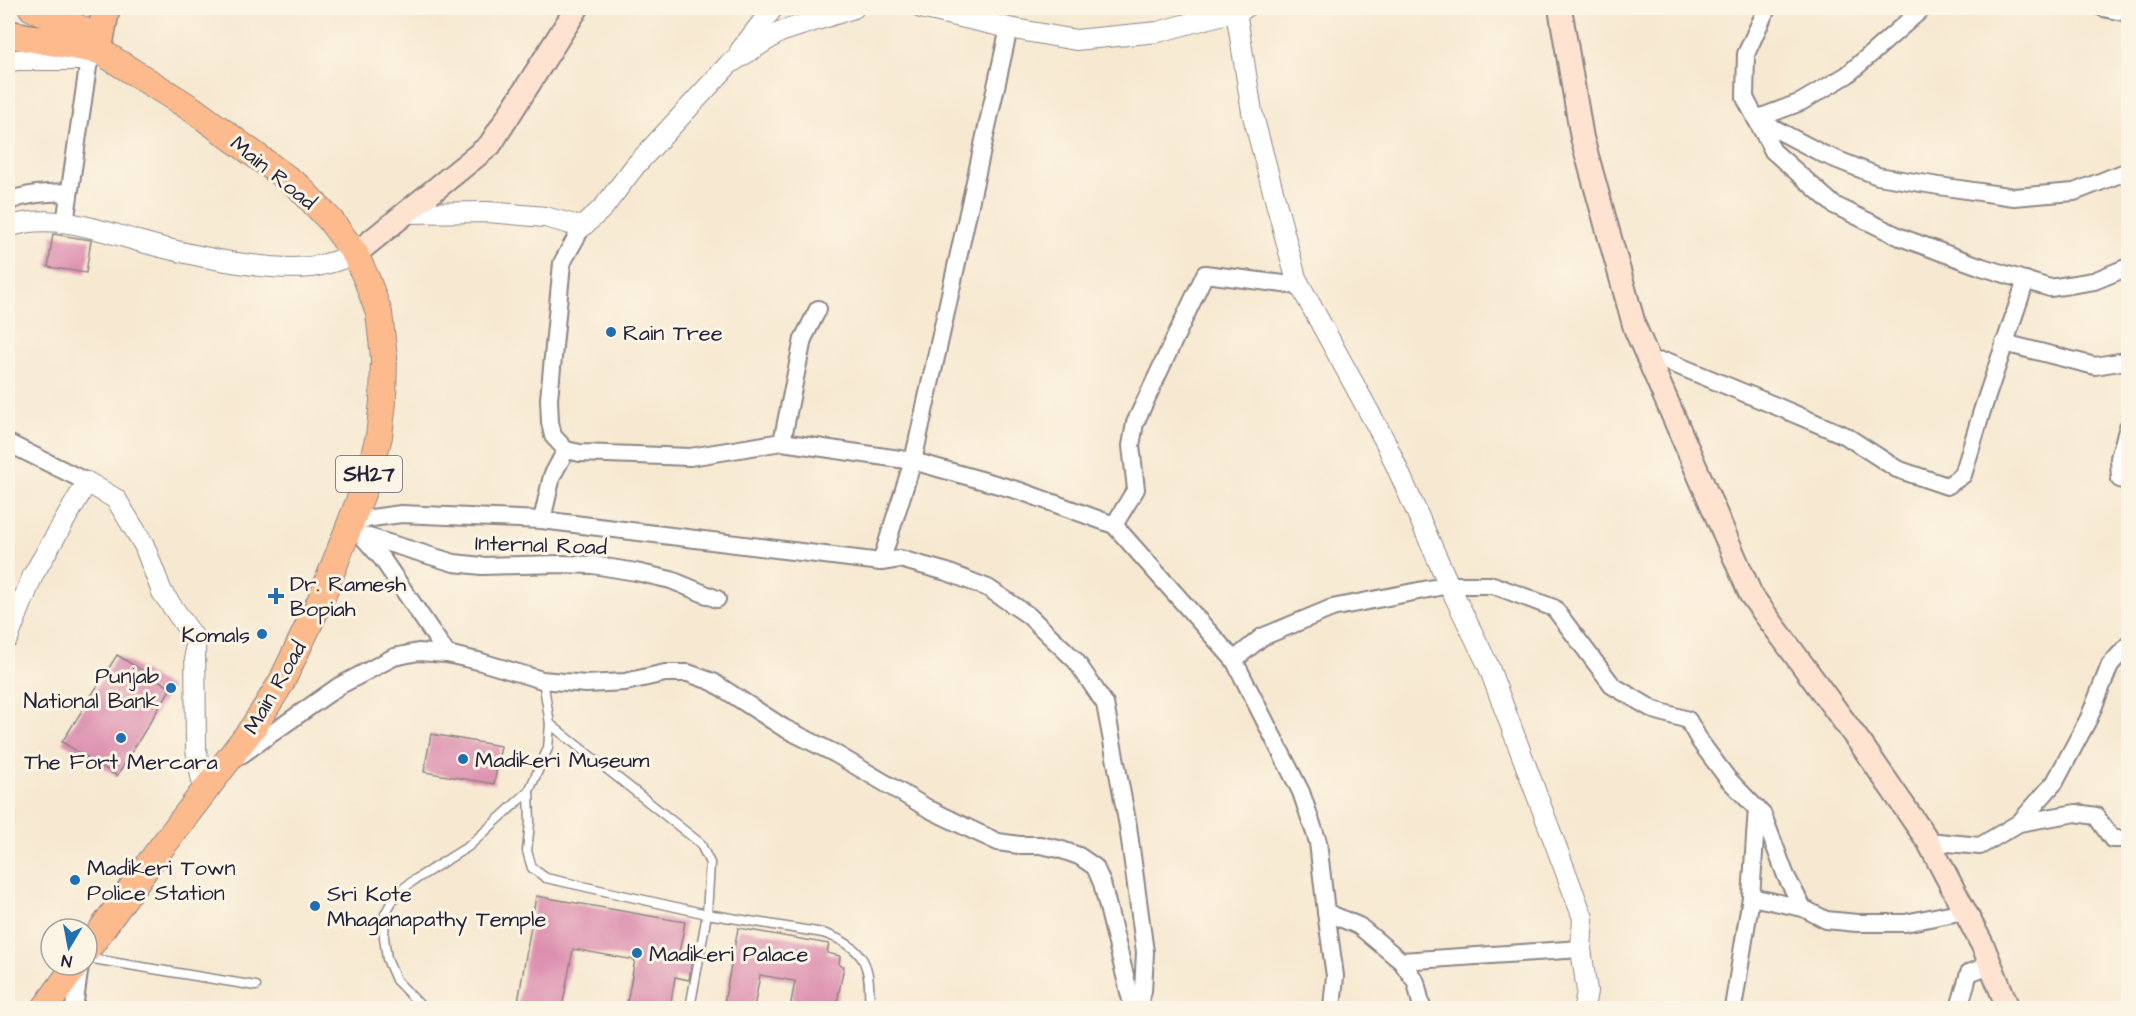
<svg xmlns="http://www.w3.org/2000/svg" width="2136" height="1016" font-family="'Architects Daughter',sans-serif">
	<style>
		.building { fill: #dc8dae }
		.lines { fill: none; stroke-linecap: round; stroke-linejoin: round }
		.service-casing { stroke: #8c8686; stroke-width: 11 }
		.minor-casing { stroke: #8c8686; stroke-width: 20 }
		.tertiary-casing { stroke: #8c8686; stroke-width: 22 }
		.secondary-casing { stroke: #8c8686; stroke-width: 26 }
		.primary-casing { stroke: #8c8686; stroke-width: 28 }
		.trunk-casing { stroke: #8c8686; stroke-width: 30 }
		.service { stroke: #fff; stroke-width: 8 }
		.minor { stroke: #fff; stroke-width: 16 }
		.tertiary { stroke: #fff; stroke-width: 20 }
		.secondary { stroke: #fee3d1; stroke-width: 22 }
		.primary { stroke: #fcba8d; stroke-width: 26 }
		.trunk { stroke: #fcba8d; stroke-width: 27 }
		.poi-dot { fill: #1f6fb2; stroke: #fcf5e5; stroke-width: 2 }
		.labels { text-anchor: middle; stroke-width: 6; stroke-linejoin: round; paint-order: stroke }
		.shield { fill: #fcf5e5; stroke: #63616e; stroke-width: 1.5 }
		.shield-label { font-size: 21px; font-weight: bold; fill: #22223b }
		.street-label { font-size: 22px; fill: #22223b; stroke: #fcf5e5 }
		.poi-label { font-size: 22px; fill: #22223b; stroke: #fcf5e5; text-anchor: start }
	</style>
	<rect width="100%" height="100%" fill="#fcf5e5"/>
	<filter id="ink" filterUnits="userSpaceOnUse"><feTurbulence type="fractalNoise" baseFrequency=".0167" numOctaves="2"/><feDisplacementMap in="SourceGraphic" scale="12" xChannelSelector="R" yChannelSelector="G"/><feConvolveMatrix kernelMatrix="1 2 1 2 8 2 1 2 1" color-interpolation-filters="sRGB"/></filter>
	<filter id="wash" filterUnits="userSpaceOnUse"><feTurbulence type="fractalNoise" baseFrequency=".008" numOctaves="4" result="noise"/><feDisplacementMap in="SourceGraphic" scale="24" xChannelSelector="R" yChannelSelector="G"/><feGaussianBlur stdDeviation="1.35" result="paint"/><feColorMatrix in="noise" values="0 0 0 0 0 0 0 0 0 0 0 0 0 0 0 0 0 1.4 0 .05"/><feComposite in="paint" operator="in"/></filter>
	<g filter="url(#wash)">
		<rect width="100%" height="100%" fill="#f7e9d1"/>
		<g id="blocks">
			<g class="building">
				<polygon points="53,234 91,240 86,273 48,267"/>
				<polygon points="117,655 171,688 117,776 62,742"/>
				<polygon points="431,734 501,746 494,784 424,772"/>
				<polygon points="536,896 685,922 678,958 692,960 689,980 675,977 670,1008 626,1008 635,960 573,949 562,1008 517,1008"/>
				<polygon points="738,928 829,944 827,953 840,956 839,965 844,966 836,1008 790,1008 795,981 760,975 754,1008 723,1008"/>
			</g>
		</g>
	</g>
	<g filter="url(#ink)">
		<use href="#blocks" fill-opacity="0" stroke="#8c8686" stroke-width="1.5"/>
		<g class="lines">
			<g class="service-casing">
				<g id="service">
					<path d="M 550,724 L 700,843 L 710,863 L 707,914 L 823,933 C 866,947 871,966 869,1008"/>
					<polyline points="529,791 530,823 527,851 532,868 546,878 707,914 690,1008"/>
					<polyline points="87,958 256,986"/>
					<polyline points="423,1008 396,980 387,959 384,937 385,914 396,894 413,881 469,846 529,791 548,748 550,724 543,680"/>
				</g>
			</g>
			<g class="minor-casing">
				<g id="minor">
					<polyline points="1767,8 1746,54 1745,98 1773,151 1834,205 1900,237 1982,267 2050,288 2094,281 2128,267"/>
					<polyline points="2103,8 2128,13"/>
					<polyline points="1756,119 1823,154 1878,176 1939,186 2014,197 2074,192 2128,171"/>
					<polyline points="1756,119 1801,102 1847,75 1923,8"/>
					<path d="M 8,202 C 25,193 50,193 69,192"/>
					<polyline points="65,223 89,60"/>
					<polyline points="582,227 562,263 549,399 550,422 553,436 566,450 580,453 690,457 782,442 913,461 1020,491 1114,525 1234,660 1262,637 1332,608 1449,585 1493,585 1554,608 1613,686 1654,710 1688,720 1701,743 1728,779 1763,815 1786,876 1803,908 1826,920 1857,923 1905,923 1964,911"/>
					<polyline points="2004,343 2095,366 2125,361 2128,362"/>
					<polyline points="1649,361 1669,362 1776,406 1846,436 1897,469 1947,486 1963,475 1982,411 2026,280"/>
					<polyline points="2128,427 2119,458 2120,479 2128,482"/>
					<polyline points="782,442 803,339 818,309"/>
					<polyline points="8,443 87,482"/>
					<polyline points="542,520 552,476 566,450"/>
					<polyline points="350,521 401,514 542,520 881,562 900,559 947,572 988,588 1028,615 1076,661 1105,704 1128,826 1145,952 1143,991 1138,1008"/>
					<polyline points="1114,525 1136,489 1131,446 1135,423 1205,274 1299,286"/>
					<polyline points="362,535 454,563 482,566 560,564 593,565 636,572 671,580 717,599"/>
					<polyline points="362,536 383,560 447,654"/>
					<polyline points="881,562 913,461 1009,28"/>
					<polyline points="1234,660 1301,792 1318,842 1326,912 1359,926 1401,961 1416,982 1422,1008"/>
					<polyline points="241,755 339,686 394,657 418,652 447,654 478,661 542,680 586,684 625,682 665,673 688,673 713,682 784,728 834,753 929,809 972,830 998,842 1019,845 1040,845 1059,849 1079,856 1095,867 1102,883 1133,1008"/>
					<polyline points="2019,823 2076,813 2096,816 2112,839 2128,839"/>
					<polyline points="1928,841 1980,846 2019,823 2055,782 2089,718 2110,665 2128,645"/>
					<polyline points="1751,897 1757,808"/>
					<polyline points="1326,912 1335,976 1332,1008"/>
					<polyline points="1401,961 1581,949"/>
					<polyline points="74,1008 80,965"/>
					<polyline points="1733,1008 1751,897 1803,908"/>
					<polyline points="1959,1008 1969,973 1990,965"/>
				</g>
			</g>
			<g class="tertiary-casing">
				<g id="tertiary">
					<polyline points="921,8 1009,28 1076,40 1158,32 1245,8"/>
					<polyline points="1236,11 1252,112 1296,278 1386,443 1449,585 1488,665 1583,918 1581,949 1587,991 1584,1008"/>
					<polyline points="740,51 773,8"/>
					<polyline points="8,62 17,60 89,60 98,50"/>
					<polyline points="405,213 488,212 545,217 582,227 603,208 635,166 729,64 780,32 854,8"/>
					<path d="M 8,227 C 51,212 96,229 138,241 C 184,254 264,272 311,267 C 326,265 340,260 355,254"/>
					<polyline points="8,638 33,575 87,482 116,499 144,545 162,592 195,639 196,749 204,792"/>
				</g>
			</g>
			<g class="secondary-casing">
				<g id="secondary">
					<polyline points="1560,8 1582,138 1635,328 1751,595 1863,747 1928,841 1983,946 2008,1008"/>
					<polyline points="355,254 490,145 577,8"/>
				</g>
			</g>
			<g class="primary-casing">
				<g id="primary">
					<polyline points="32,8 81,29 98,50 192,109 299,187 331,221 355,254 367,280 379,313 384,357 383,402 379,436 368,478 321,599 281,683 254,726 148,865 87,950"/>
					<polyline points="45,1008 76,965"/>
				</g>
			</g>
			<g class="trunk-casing">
				<polyline id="trunk" points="8,34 98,50 106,8"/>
			</g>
			<use href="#service" class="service"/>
			<use href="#minor" class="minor"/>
			<use href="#tertiary" class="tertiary"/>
			<use href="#secondary" class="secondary"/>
			<use href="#primary" class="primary"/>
			<use href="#trunk" class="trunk"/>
		</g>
	</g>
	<g class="poi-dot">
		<circle cx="611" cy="332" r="6"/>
		<path d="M273 587h6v6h6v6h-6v6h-6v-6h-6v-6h6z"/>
		<circle cx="262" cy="634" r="6"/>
		<circle cx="171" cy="688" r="6"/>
		<circle cx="121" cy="738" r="6"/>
		<circle cx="463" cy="759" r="6"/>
		<circle cx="75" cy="880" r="6"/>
		<circle cx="315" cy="906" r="6"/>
		<circle cx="637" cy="953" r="6"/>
	</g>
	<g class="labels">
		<rect class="shield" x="336" y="456" width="66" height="36" rx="4.5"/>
		<g class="shield-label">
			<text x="369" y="481">SH27</text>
		</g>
		<g class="street-label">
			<text transform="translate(274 172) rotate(39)" y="8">Main Road</text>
			<text transform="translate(541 544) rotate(2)" y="8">Internal Road</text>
			<text transform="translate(274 687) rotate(-60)" y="8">Main Road</text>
		</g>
		<g class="poi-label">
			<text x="623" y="340">Rain Tree</text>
			<text x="290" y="591">Dr. Ramesh<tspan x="290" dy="25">Bopiah</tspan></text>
			<text x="250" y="642" text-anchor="end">Komals</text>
			<text x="159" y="683" text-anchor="end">Punjab<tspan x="159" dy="25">National Bank</tspan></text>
			<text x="475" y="767">Madikeri Museum</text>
			<text x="121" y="769" text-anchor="middle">The Fort Mercara</text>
			<text x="87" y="875">Madikeri Town<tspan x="87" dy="25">Police Station</tspan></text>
			<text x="327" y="901">Sri Kote<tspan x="327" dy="25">Mhaganapathy Temple</tspan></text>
			<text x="649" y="961">Madikeri Palace</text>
		</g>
	</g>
	<rect width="2136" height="1016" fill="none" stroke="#fcf5e5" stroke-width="30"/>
	<g transform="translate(69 947) rotate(190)"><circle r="28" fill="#fcf5e5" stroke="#a5a1a1" stroke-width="1.5"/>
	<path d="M0-4.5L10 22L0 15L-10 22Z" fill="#1f6fb2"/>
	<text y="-9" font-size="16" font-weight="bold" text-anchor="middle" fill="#22223b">N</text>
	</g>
</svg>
